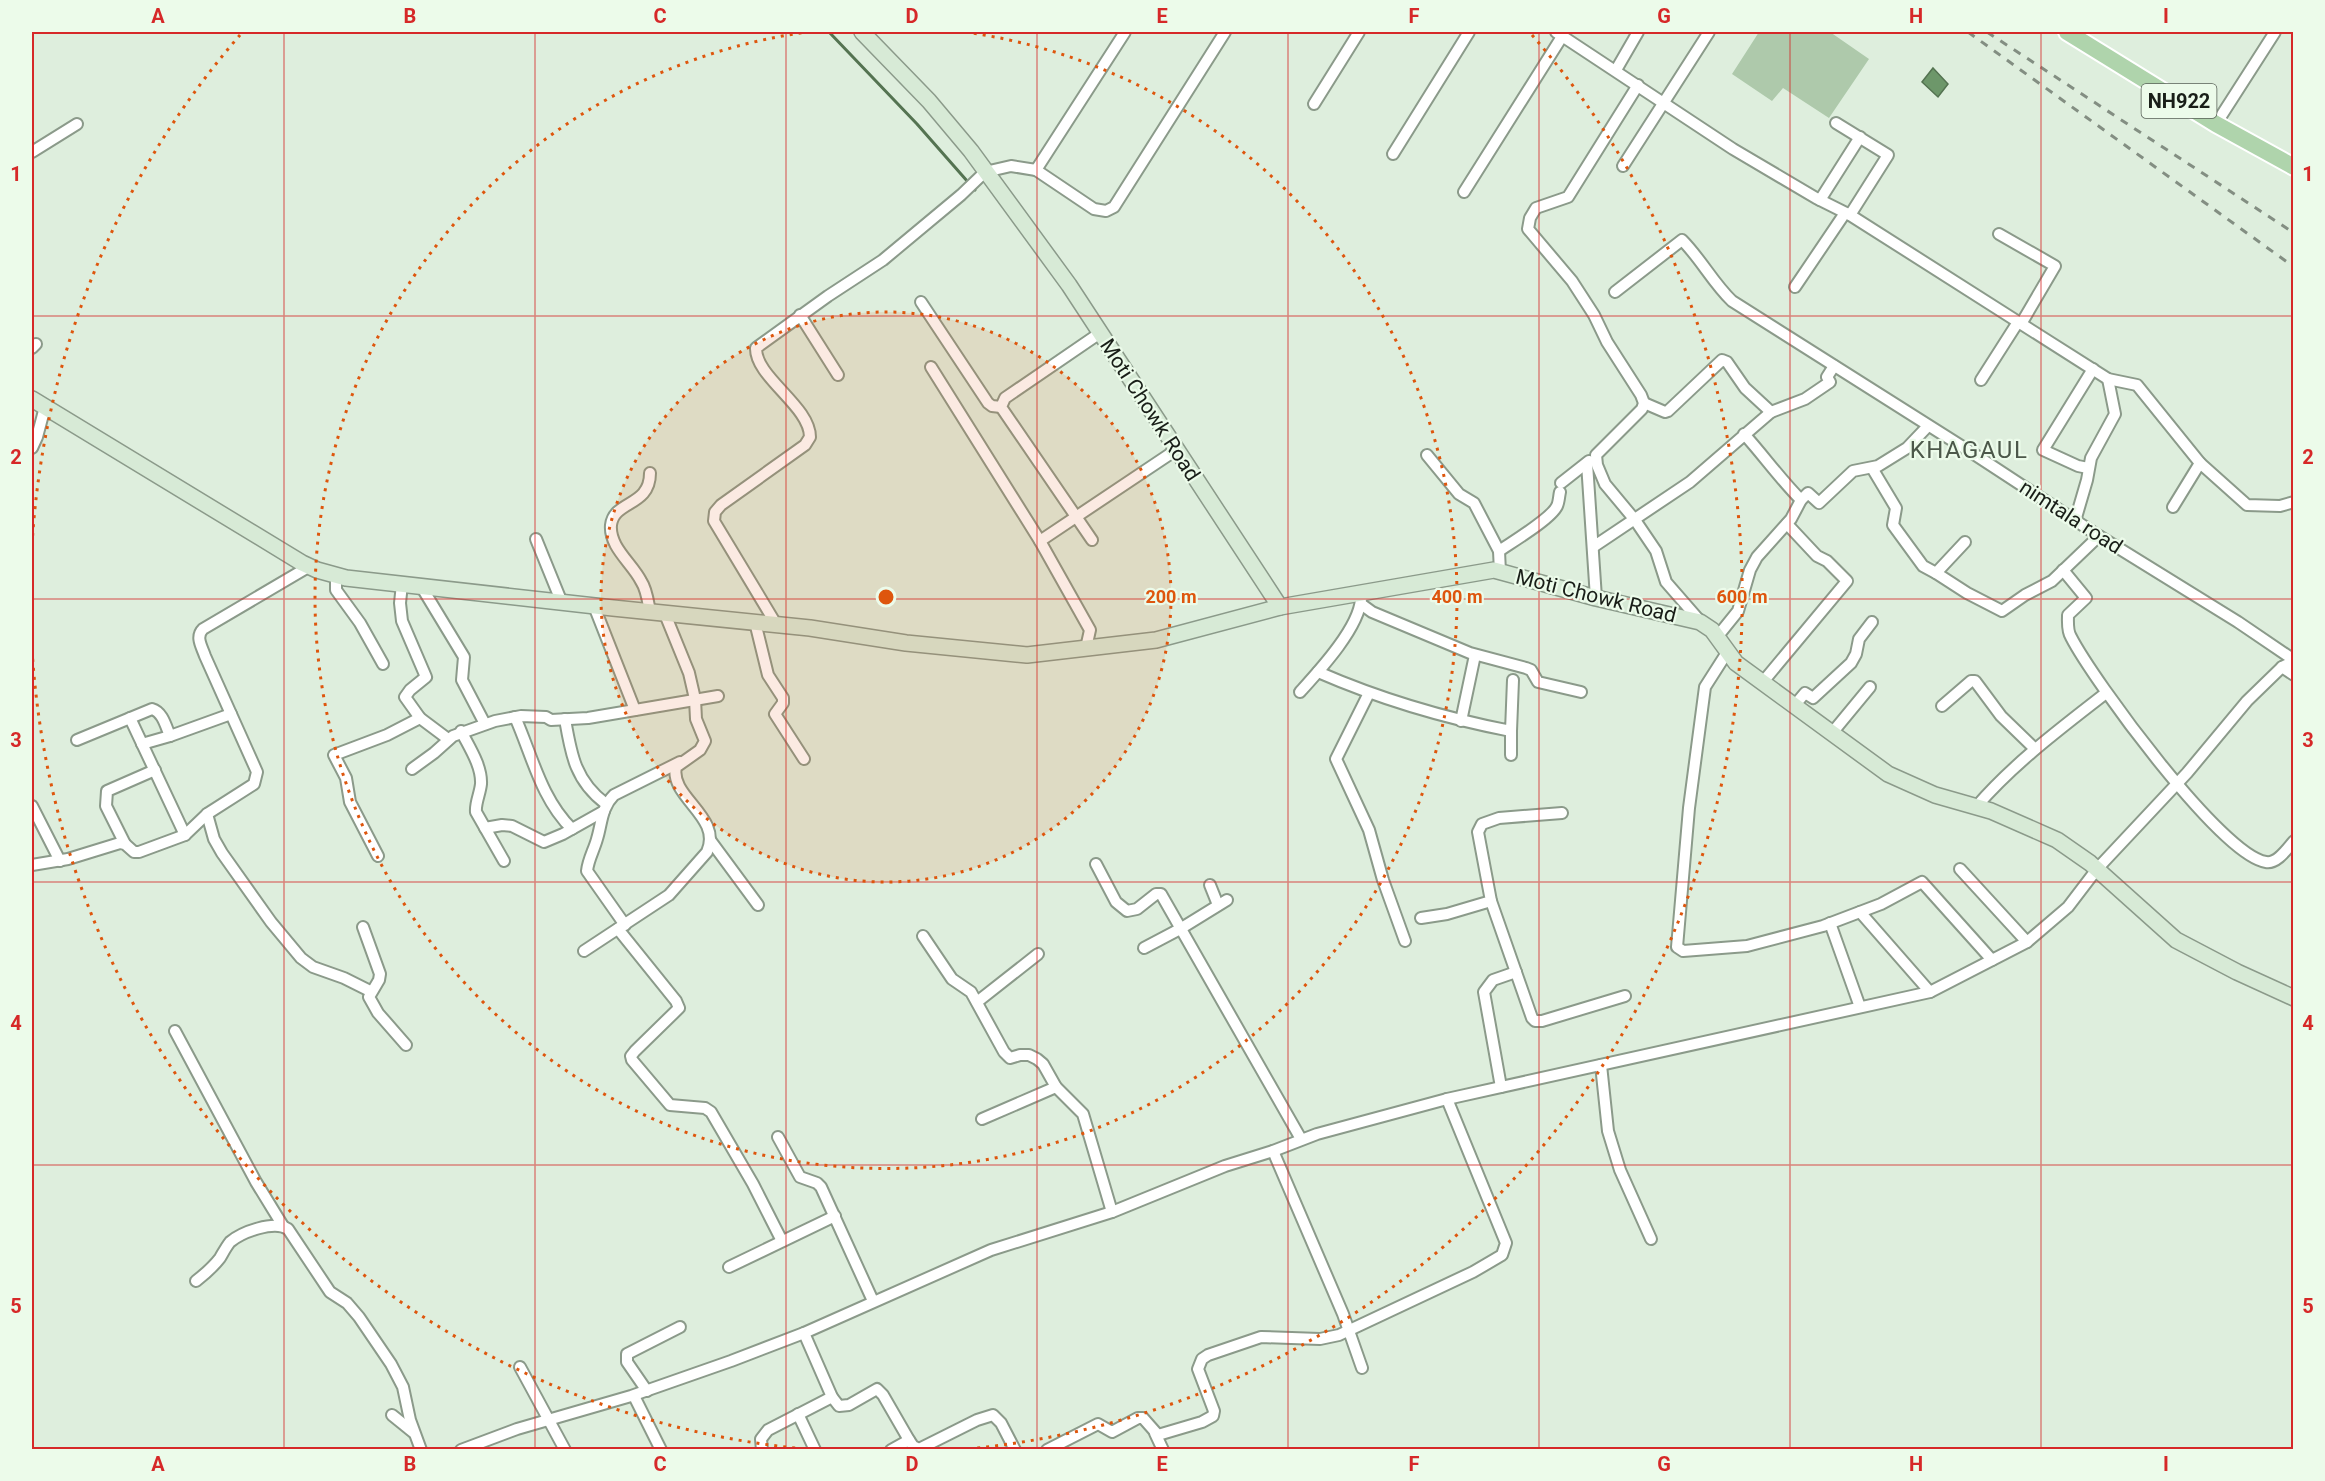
<svg xmlns="http://www.w3.org/2000/svg" width="2325" height="1481" font-family="Roboto,sans-serif">
	<style>
		.green { fill: #aec9ab }
		.water { fill: #6d976a; stroke: #547351; stroke-width: 1.5 }
		.lines { fill: none; stroke-linecap: round; stroke-linejoin: round }
		.stream { stroke: #547351; stroke-width: 3 }
		.street-casing { stroke: #8b9a8a; stroke-width: 14 }
		.secondary-casing { stroke: #8b9a8a; stroke-width: 18 }
		.primary-casing { stroke: #fff; stroke-width: 20 }
		.street { stroke: #fff; stroke-width: 10 }
		.secondary { stroke: #d7ead6; stroke-width: 15 }
		.primary { stroke: #afd4ac; stroke-width: 16 }
		.rail { stroke: #838e82; stroke-width: 3; stroke-dasharray: 8 8; stroke-linecap: butt }
		.grid { fill: none; stroke: #d62828; stroke-width: 1.5; stroke-opacity: 0.55 }
		.ring { fill: none; stroke: #de560d; stroke-width: 3; stroke-dasharray: 3 6 }
		.labels { text-anchor: middle; stroke-width: 4.5; stroke-linejoin: round; paint-order: stroke }
		.shield { fill: #ecfbea; stroke: #586057; stroke-width: 1.5 }
		.shield-label { font-size: 20px; font-weight: bold; fill: #191e18 }
		.street-label { font-size: 21px; fill: #191e18; stroke: #ecfbea }
		.quarter-label { font-size: 24px; letter-spacing: 1.5px; fill: #4c584a; stroke: #ecfbea }
		.centre { fill: #de560d; stroke: #ecfbea; stroke-width: 3 }
		.ring-label { font-size: 18px; text-anchor: middle; font-weight: bold; fill: #de560d; stroke: #ecfbea; stroke-width: 4.5; stroke-linejoin: round; paint-order: stroke }
		.neatline { fill: none; stroke: #d62828; stroke-width: 2 }
		.grid-label { font-size: 20px; text-anchor: middle; font-weight: bold; fill: #d62828 }
	</style>
	<rect width="100%" height="100%" fill="#deeedd"/>
	<polygon class="green" points="1759,32 1830,32 1869,59 1829,118 1783,88 1772,101 1732,74"/>
	<polygon class="water" points="1933,68 1948,84 1938,97 1922,82"/>
	<g class="lines">
		<polyline class="stream" points="829,32 917,124 975,190"/>
		<g class="street-casing">
			<g id="street">
				<polyline points="1556,32 1733,149 1816,198 1850,215 2108,379 2137,385 2200,463 2173,507"/>
				<polyline points="1616,70 1638,32"/>
				<polyline points="1638,85 1568,197 1536,208 1530,218 1528,229 1572,281 1594,315 1607,342 1641,395 1644,403 1642,409 1596,455 1597,465 1605,484 1635,520 1656,551 1666,582 1700,621"/>
				<polyline points="1314,104 1359,32"/>
				<polyline points="1836,123 1888,155 1850,215"/>
				<polyline points="2216,124 2275,32"/>
				<polyline points="32,152 77,124"/>
				<polyline points="1393,154 1469,32"/>
				<polyline points="1623,166 1709,32"/>
				<polyline points="1036,170 1125,32"/>
				<polyline points="1464,192 1563,35"/>
				<polyline points="1820,200 1860,137"/>
				<polyline points="1999,234 2055,266 2021,324"/>
				<polyline points="1795,287 1845,213"/>
				<path d="M 1615,292 L 1682,240 C 1701,259 1713,283 1732,301 L 1977,456 L 2099,536 L 2238,622 L 2294,660"/>
				<polyline points="921,302 988,403 992,406 1001,407"/>
				<polyline points="800,315 838,375"/>
				<polyline points="32,348 36,344"/>
				<polyline points="931,367 1040,541"/>
				<polyline points="1981,380 2018,322"/>
				<polyline points="1644,403 1665,412 1668,411 1722,360 1727,362 1745,388 1771,412"/>
				<path d="M 1744,434 C 1764,456 1780,479 1801,500"/>
				<polyline points="32,448 37,437 45,407"/>
				<polyline points="1427,455 1459,494 1474,503 1499,551 1500,572"/>
				<polyline points="1587,463 1596,598"/>
				<polyline points="2200,463 2247,505 2280,506 2294,502"/>
				<polyline points="1872,468 1896,508 1893,525 1923,566 1936,573 1965,542"/>
				<polyline points="2088,468 2078,466 2043,450 2093,369"/>
				<polyline points="1561,483 1589,461"/>
				<polyline points="2075,521 2087,480 2091,458 2115,414 2108,379"/>
				<polyline points="536,539 562,603"/>
				<polyline points="1092,540 1001,407 1005,398 1100,333"/>
				<polyline points="1593,547 1690,482 1771,412 1805,399 1830,382 1827,377 1834,366"/>
				<path d="M 1499,551 C 1512,542 1551,519 1557,506 C 1559,502 1559,496 1560,492"/>
				<path d="M 2063,570 L 2086,598 L 2068,615 C 2068,622 2067,631 2071,637 C 2093,680 2222,856 2266,862 C 2277,864 2287,849 2294,841"/>
				<polyline points="1936,573 1967,593 2002,611 2025,595 2052,581 2099,536"/>
				<polyline points="336,576 336,590 360,623 383,664"/>
				<polyline points="402,584 400,603 402,621 426,677 410,690 405,697 420,718 448,739"/>
				<polyline points="421,586 464,657 462,680 485,724"/>
				<polyline points="1361,604 1372,612 1470,653 1526,668 1531,670 1538,682 1581,692"/>
				<polyline points="594,606 635,710"/>
				<path d="M 650,612 C 648,602 647,590 641,581 C 632,563 609,547 611,525 C 614,500 650,507 650,473"/>
				<polyline points="755,622 768,675 783,698 783,703 775,714 804,759"/>
				<path d="M 776,624 L 714,521 L 715,512 L 721,505 L 805,445 L 810,437 C 810,406 755,377 756,348 L 828,296 L 883,260 L 961,195 L 985,172 L 1011,166 L 1036,170 L 1094,209 L 1106,211 L 1114,207 L 1225,32"/>
				<polyline points="1717,637 1738,611 1750,570 1757,557 1791,519 1801,500 1808,493 1819,503 1853,471 1878,466 1907,448 1928,426"/>
				<polyline points="1086,648 1090,630 1040,541 1176,450"/>
				<polyline points="1728,651 1705,687 1689,808 1677,947 1683,951 1747,946 1823,926 1881,904 1922,882 1992,960"/>
				<polyline points="2282,667 2294,675"/>
				<path d="M 1318,672 C 1380,699 1444,718 1511,731 L 1513,680"/>
				<polyline points="1762,683 1847,581 1827,561 1817,556 1787,524"/>
				<path d="M 1300,692 C 1319,671 1359,628 1361,599"/>
				<polyline points="1369,693 1336,759 1369,830 1383,880 1405,941"/>
				<polyline points="1794,706 1805,693 1813,698 1851,663 1856,654 1859,639 1872,622"/>
				<polyline points="1942,706 1971,681 1975,681 2001,716 2035,749"/>
				<path d="M 515,717 C 532,755 541,799 572,829"/>
				<polyline points="130,718 185,835"/>
				<path d="M 565,719 C 571,754 575,781 606,804"/>
				<polyline points="1461,721 1475,655"/>
				<path d="M 461,731 C 469,747 482,766 481,784 C 480,794 475,803 476,812 L 504,861"/>
				<polyline points="1511,731 1511,755"/>
				<polyline points="1832,733 1870,687"/>
				<path d="M 77,740 L 152,709 C 163,712 166,727 170,736"/>
				<polyline points="142,744 170,736 231,714"/>
				<polyline points="412,769 434,753 453,736 495,721 521,716 546,717 551,720 588,718 718,696"/>
				<polyline points="32,806 60,861"/>
				<path d="M 1976,807 C 2014,763 2060,729 2106,693"/>
				<polyline points="207,814 214,839 222,853 271,922 301,958 313,967 344,978 370,991"/>
				<polyline points="485,828 502,825 512,826 544,842 563,834 604,811"/>
				<polyline points="710,840 758,905"/>
				<polyline points="125,844 106,806 107,791 155,770"/>
				<polyline points="378,856 350,802 346,778 334,755 387,735 420,718"/>
				<polyline points="1096,864 1116,902 1127,911 1137,909 1156,894 1161,894 1301,1139"/>
				<path d="M 32,865 L 68,859 L 120,843 L 125,844 L 134,852 L 139,852 L 185,835 L 207,814 L 254,784 L 257,772 L 205,656 C 202,647 195,637 203,629 L 310,566"/>
				<polyline points="1960,869 2027,942"/>
				<polyline points="1210,885 1218,905"/>
				<polyline points="1491,901 1532,1018 1535,1021 1542,1021 1625,996"/>
				<polyline points="1860,912 1930,992"/>
				<polyline points="1421,918 1447,914 1491,901 1478,832 1482,824 1499,818 1562,813"/>
				<polyline points="1830,923 1860,1007"/>
				<path d="M 625,925 L 587,871 C 588,860 594,850 597,839 C 602,823 601,808 614,795 L 680,762"/>
				<polyline points="363,927 380,974 379,980 369,997 378,1013 406,1045"/>
				<polyline points="618,929 676,1001 679,1008 635,1051 631,1056 632,1060 670,1105 705,1108 711,1112 753,1184 782,1241"/>
				<polyline points="923,936 952,979 971,992 1004,1052 1010,1058 1020,1055 1029,1055 1037,1059 1043,1064 1056,1087 1083,1114 1112,1212"/>
				<polyline points="1144,948 1180,929 1227,900"/>
				<path d="M 584,951 L 669,895 L 707,852 C 723,817 669,797 676,767 L 700,750 L 705,741 L 696,719 L 695,699 L 689,673 L 665,614"/>
				<polyline points="977,1002 1038,954"/>
				<polyline points="175,1031 256,1182 283,1226"/>
				<polyline points="1601,1065 1608,1131 1620,1170 1651,1239"/>
				<polyline points="1501,1087 1484,992 1493,980 1516,972"/>
				<polyline points="982,1119 1056,1087"/>
				<polyline points="778,1137 800,1177 817,1183 821,1187 873,1301"/>
				<polyline points="1273,1151 1343,1314 1362,1368"/>
				<polyline points="729,1267 835,1216"/>
				<path d="M 196,1281 C 205,1274 213,1267 220,1258 C 223,1253 226,1247 230,1242 C 242,1232 274,1220 288,1229 L 330,1292 L 347,1303 L 359,1317 L 391,1364 L 403,1387 L 410,1420 L 421,1450"/>
				<polyline points="804,1333 832,1397 839,1406 849,1405 877,1389 883,1395 909,1440 913,1446 919,1449 977,1420 993,1415 1001,1423 1015,1450"/>
				<polyline points="520,1367 565,1450"/>
				<polyline points="647,1391 627,1362 627,1354 680,1327"/>
				<polyline points="634,1396 661,1450"/>
				<polyline points="798,1414 815,1450"/>
				<polyline points="392,1415 413,1432"/>
				<polyline points="1155,1433 1163,1450"/>
				<polyline points="461,1450 517,1429 631,1396 731,1361 804,1333 991,1250 1112,1212 1225,1166 1273,1151 1317,1134 1447,1099 1930,992 2027,942 2068,907 2097,869 2187,773 2247,701 2282,667 2294,661"/>
				<polyline points="762,1450 761,1439 768,1430 832,1397"/>
				<polyline points="891,1450 909,1440"/>
				<polyline points="1047,1450 1098,1424 1112,1432 1138,1418 1143,1418 1158,1435 1202,1422 1213,1416 1214,1411 1198,1369 1202,1359 1208,1355 1261,1337 1320,1339 1339,1335 1473,1272 1502,1255 1506,1243 1447,1099"/>
			</g>
		</g>
		<g class="secondary-casing">
			<g id="secondary">
				<polyline points="862,32 929,101 971,151 1069,285 1280,607 1494,570 1596,598 1700,622 1712,630 1736,663 1888,774 1935,795 1991,811 2057,840 2090,863 2176,940 2237,972 2294,998"/>
				<polyline points="32,399 302,563 317,570 346,578 613,608 810,628 906,643 1027,655 1156,640 1280,607"/>
			</g>
		</g>
		<g class="primary-casing">
			<polyline id="primary" points="2067,32 2216,124 2294,167"/>
		</g>
		<use href="#street" class="street"/>
		<use href="#secondary" class="secondary"/>
		<use href="#primary" class="primary"/>
		<g class="rail">
			<polyline points="1968,32 2294,267"/>
			<polyline points="1987,32 2294,233"/>
		</g>
	</g>
	<path class="grid" d="M 284,32 L 284,1450M 535,32 L 535,1450M 786,32 L 786,1450M 1037,32 L 1037,1450M 1288,32 L 1288,1450M 1539,32 L 1539,1450M 1790,32 L 1790,1450M 2041,32 L 2041,1450M 32,316 L 2294,316M 32,599 L 2294,599M 32,882 L 2294,882M 32,1165 L 2294,1165"/>
	<circle cx="886" cy="597" r="285" fill="#de560d" fill-opacity=".12"/>
	<g class="ring">
		<circle cx="886" cy="597" r="285"/>
		<path d="M965 32A571 571 0 1 1 807 32"/>
		<path d="M804 1449A856 856 0 0 1 32 649M32 545A856 856 0 0 1 240 35M1532 35A856 856 0 0 1 968 1449"/>
	</g>
	<g class="labels">
		<rect class="shield" x="2141.5" y="84" width="75" height="34" rx="4.5"/>
		<g class="shield-label">
			<text x="2179" y="108">NH922</text>
		</g>
		<g class="street-label">
			<text transform="translate(1150 410) rotate(57)" y="7">Moti Chowk Road</text>
			<text transform="translate(2071 517) rotate(33)" y="7">nimtala road</text>
			<text transform="translate(1596 596) rotate(14)" y="7">Moti Chowk Road</text>
		</g>
		<g class="quarter-label">
			<text x="1969" y="458">KHAGAUL</text>
		</g>
	</g>
	<circle cx="886" cy="597" r="9" class="centre"/>
	<g class="ring-label">
		<text x="1171" y="603">200 m</text>
		<text x="1457" y="603">400 m</text>
		<text x="1742" y="603">600 m</text>
	</g>
	<rect width="2325" height="1481" fill="none" stroke="#ecfbea" stroke-width="66"/>
	<rect x="33" y="33" width="2259" height="1415" class="neatline"/>
	<g class="grid-label">
		<text x="158" y="23">A</text>
		<text x="410" y="23">B</text>
		<text x="660" y="23">C</text>
		<text x="912" y="23">D</text>
		<text x="1162" y="23">E</text>
		<text x="1414" y="23">F</text>
		<text x="1664" y="23">G</text>
		<text x="1916" y="23">H</text>
		<text x="2166" y="23">I</text>
		<text x="16" y="181">1</text>
		<text x="2308" y="181">1</text>
		<text x="16" y="464">2</text>
		<text x="2308" y="464">2</text>
		<text x="16" y="747">3</text>
		<text x="2308" y="747">3</text>
		<text x="16" y="1030">4</text>
		<text x="2308" y="1030">4</text>
		<text x="16" y="1313">5</text>
		<text x="2308" y="1313">5</text>
		<text x="158" y="1471">A</text>
		<text x="410" y="1471">B</text>
		<text x="660" y="1471">C</text>
		<text x="912" y="1471">D</text>
		<text x="1162" y="1471">E</text>
		<text x="1414" y="1471">F</text>
		<text x="1664" y="1471">G</text>
		<text x="1916" y="1471">H</text>
		<text x="2166" y="1471">I</text>
	</g>
</svg>
